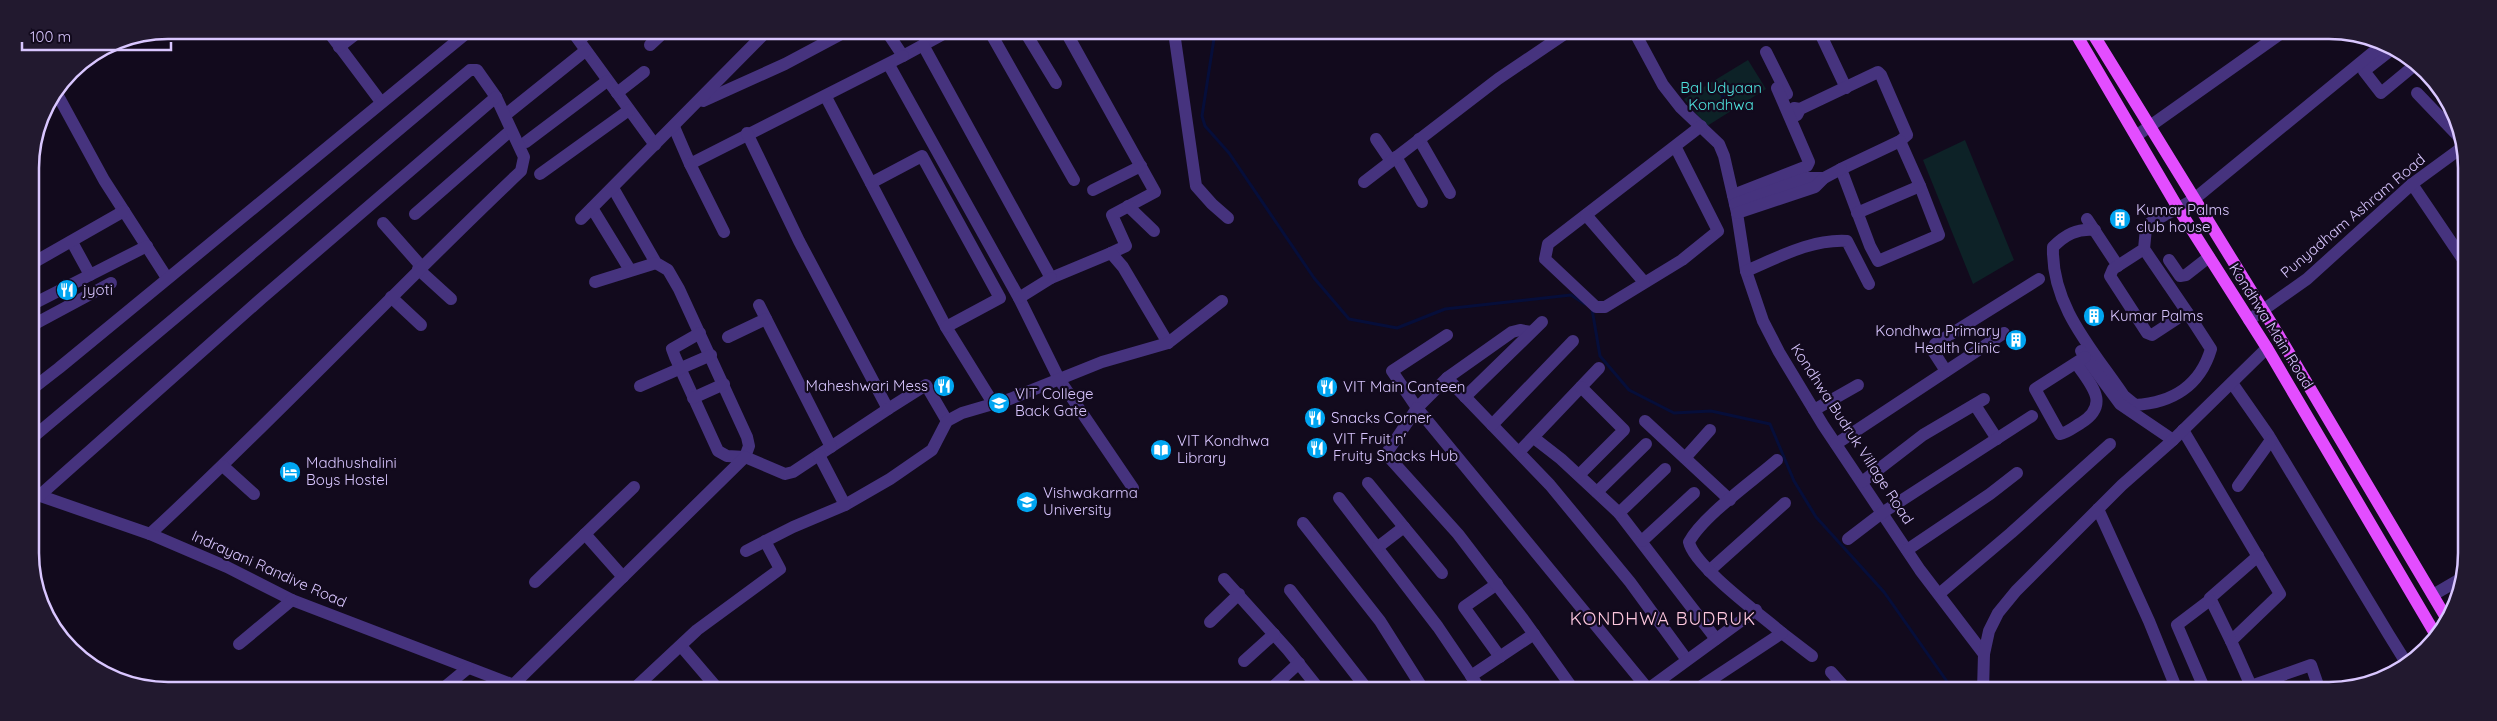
<svg xmlns="http://www.w3.org/2000/svg" width="2497" height="721" font-family="Quicksand,sans-serif">
	<style>
		.green { fill: #0d2227 }
		.lines { fill: none; stroke-linecap: round; stroke-linejoin: round }
		.stream { stroke: #060e3a; stroke-width: 3 }
		.minor { stroke: #46337e; stroke-width: 12 }
		.major { stroke: #e34dff; stroke-width: 12 }
		.labels { text-anchor: middle; stroke-width: 4.5; stroke-linejoin: round; paint-order: stroke }
		.park-label { font-size: 15px; fill: #4ee3de; stroke: #120a1d }
		.poi-label { font-size: 15px; fill: #d9c6ff; stroke: #120a1d; text-anchor: start }
		.street-label { font-size: 15px; fill: #d9c6ff; stroke: #120a1d }
		.quarter-label { font-size: 18px; letter-spacing: 1px; fill: #ffc8df; stroke: #120a1d }
		.rim { fill: none; stroke: #d9c6ff; stroke-width: 2.5 }
	</style>
	<rect width="100%" height="100%" fill="#120a1d"/>
	<g class="green">
		<polygon points="1748,60 1766,89 1707,126 1684,99"/>
		<polygon points="1965,140 2014,260 1973,284 1923,160"/>
	</g>
	<g class="lines">
		<g class="stream">
			<polyline points="1215,32 1202,116 1205,126 1229,153 1314,278 1349,319 1397,328 1445,309 1571,295 1585,304"/>
			<polygon points="1730,90 1733,94 1724,99 1722,95"/>
			<polyline points="1592,309 1600,356 1629,390 1674,413 1711,411 1770,424 1794,481 1816,517 1884,592 1953,690"/>
		</g>
		<g class="minor">
			<polyline points="327,30 381,102"/>
			<polyline points="572,31 655,145"/>
			<polyline points="887,32 903,56 947,32"/>
			<polyline points="990,32 1074,180"/>
			<polyline points="1025,32 1056,83"/>
			<polyline points="1066,32 1155,192 1112,215 1126,246 1111,253"/>
			<polyline points="1174,32 1196,186 1212,204 1228,218"/>
			<polyline points="1635,33 1663,85 1681,108 1719,144 1724,156 1737,213 1746,271 1763,321 1779,352 1823,425 1920,570 1984,654"/>
			<polyline points="1820,33 1846,88"/>
			<polyline points="579,40 590,31"/>
			<polyline points="650,45 665,31"/>
			<polyline points="923,45 1051,278 1111,253 1123,267 1168,343"/>
			<polyline points="339,47 361,30"/>
			<polyline points="2391,50 2364,71 2381,93 2416,64"/>
			<polyline points="1766,52 1787,94"/>
			<polyline points="889,65 1019,298 1059,379 1133,488"/>
			<polyline points="56,92 104,180 167,278"/>
			<polyline points="617,93 644,72"/>
			<polyline points="2417,93 2464,142"/>
			<polyline points="826,97 946,327 993,403"/>
			<polyline points="703,101 785,64 847,31"/>
			<polyline points="1800,109 1794,108 1793,113 1797,115 1800,109 1878,72 1881,75 1907,135 1900,141 1841,169 1870,246 1878,261 1939,235 1920,186"/>
			<polyline points="509,112 585,51"/>
			<polyline points="674,127 690,164 903,56"/>
			<polyline points="2136,136 2280,34"/>
			<polyline points="1376,139 1391,161"/>
			<polyline points="1419,139 1450,193"/>
			<polyline points="526,142 607,81"/>
			<polyline points="1675,146 1718,231 1682,260 1605,307 1596,307 1545,259 1548,244 1701,126"/>
			<polyline points="1396,157 1422,202"/>
			<polyline points="690,164 724,232"/>
			<polyline points="540,174 629,110"/>
			<polyline points="1364,182 1498,79 1566,33"/>
			<polyline points="871,183 922,156 1000,298 946,327"/>
			<polyline points="2412,184 2464,261"/>
			<polyline points="613,188 656,263 668,270 679,289 747,437 749,446 745,457 785,474 793,472 888,409 799,241 747,133"/>
			<polyline points="1093,190 1141,166"/>
			<polyline points="1733,195 1807,166 1809,162 1777,88"/>
			<polyline points="1735,204 1807,178 1824,178"/>
			<polyline points="1128,206 1154,231"/>
			<polyline points="592,208 630,270"/>
			<polyline points="1737,213 1815,187 1824,178 1841,169"/>
			<polyline points="1857,213 1920,186 1900,141"/>
			<polyline points="415,214 510,131"/>
			<polyline points="1586,215 1644,282"/>
			<polyline points="581,219 767,31"/>
			<polyline points="2087,219 2118,266"/>
			<polyline points="383,223 421,266"/>
			<path d="M 2095,230 C 2077,228 2065,235 2053,247 C 2051,306 2093,350 2124,396 L 2135,405 C 2172,403 2200,386 2211,349 L 2187,312"/>
			<polyline points="72,242 90,275 147,246"/>
			<polyline points="2144,249 2187,312 2152,335 2147,333 2110,276 2113,269 2144,249 2146,228 2150,223 2193,200 2382,45"/>
			<polyline points="2169,260 2180,276 2186,275 2209,257"/>
			<polyline points="31,264 124,211"/>
			<polyline points="418,269 451,299"/>
			<path d="M 1746,271 C 1779,257 1811,239 1847,241 L 1869,284"/>
			<polyline points="595,282 656,263"/>
			<polyline points="391,297 421,325"/>
			<polyline points="1019,298 1051,278"/>
			<polyline points="31,305 90,275"/>
			<polyline points="759,305 831,447"/>
			<polyline points="2249,320 2307,279 2412,184 2464,146"/>
			<polyline points="31,326 111,283"/>
			<polyline points="700,333 672,349 675,357 718,451 727,456 745,457"/>
			<polyline points="1447,335 1392,371 1417,408 1447,378 1550,485 1630,582 1687,660"/>
			<polyline points="728,337 766,319"/>
			<polyline points="2081,351 2120,404 2173,440"/>
			<path d="M 2076,363 C 2091,385 2111,404 2081,423 C 2074,427 2067,433 2060,434 L 2035,389 L 2085,357"/>
			<polyline points="1946,371 1933,351 1935,344 2039,279"/>
			<polyline points="1447,378 1512,332 1520,330 1531,332"/>
			<polyline points="2232,383 2269,436 2389,635 2407,664 2410,664"/>
			<polyline points="640,386 711,355"/>
			<polyline points="32,389 59,368 469,31"/>
			<polyline points="1465,397 1542,322"/>
			<polyline points="693,398 724,384"/>
			<polyline points="1975,405 1997,439"/>
			<polyline points="888,409 926,385 947,421"/>
			<polyline points="1814,410 1858,385"/>
			<polyline points="1645,421 1730,500"/>
			<polyline points="1492,425 1573,341"/>
			<polyline points="2183,430 2280,594 2231,641 2251,686 2311,665 2320,691"/>
			<path d="M 32,438 L 470,70 L 477,70 L 496,97 L 524,157 L 521,171 C 395,290 277,417 150,534"/>
			<polyline points="1534,438 1561,459 1619,513 1716,639"/>
			<polyline points="1836,444 2004,333"/>
			<polyline points="1519,452 1599,368"/>
			<polyline points="819,455 845,505 890,479 932,450 947,421 962,413 1010,399 1102,362 1168,343 1222,301"/>
			<polyline points="1685,458 1710,430"/>
			<polyline points="223,466 254,494"/>
			<polyline points="1579,475 1624,430 1581,387"/>
			<polyline points="1862,482 1923,435 1984,399"/>
			<polyline points="1368,483 1404,527"/>
			<polyline points="2238,486 2271,440"/>
			<polyline points="1597,492 1646,444"/>
			<polyline points="32,493 150,534 227,567 292,600 519,687"/>
			<polyline points="39,496 262,298 496,97"/>
			<polyline points="1339,498 1438,627 1480,689"/>
			<polyline points="2098,509 2149,621 2177,690"/>
			<polyline points="1619,513 1665,469"/>
			<polyline points="1303,523 1380,621 1423,689"/>
			<polyline points="585,534 623,577"/>
			<polyline points="1848,539 1882,513 2032,416"/>
			<polyline points="1642,541 1694,493"/>
			<polyline points="1378,547 1404,527 1442,573"/>
			<polyline points="1907,550 1990,494 2017,473"/>
			<polyline points="746,551 793,527 845,505"/>
			<polyline points="1709,571 1785,503"/>
			<polyline points="1224,579 1288,650 1319,689"/>
			<polyline points="535,582 634,487"/>
			<polyline points="1497,584 1464,607 1500,657"/>
			<polyline points="1290,590 1367,689"/>
			<polyline points="1939,594 2011,533 2110,444"/>
			<polyline points="2433,595 2462,578"/>
			<polyline points="1210,622 1239,594"/>
			<polyline points="1782,633 1812,656"/>
			<polyline points="2231,641 2210,598 2258,556"/>
			<polyline points="239,644 292,600"/>
			<polyline points="681,646 717,688"/>
			<polyline points="1244,661 1274,634"/>
			<polyline points="1831,672 1847,690"/>
			<polyline points="1471,676 1534,634"/>
			<polyline points="1274,686 1299,663"/>
			<polyline points="445,687 468,668"/>
			<polyline points="515,687 514,684 745,457"/>
			<polyline points="636,687 697,630 780,569 765,541"/>
			<polyline points="1573,689 1523,619 1458,534 1386,454 1417,408 1648,689 1756,610"/>
			<path d="M 1697,689 L 1782,633 C 1761,615 1694,566 1689,542 C 1703,516 1753,481 1777,460"/>
			<polyline points="1983,690 1984,654 1989,631 1998,613 2016,591 2122,485 2173,440 2267,348"/>
			<polyline points="2205,690 2177,625 2210,600"/>
		</g>
		<g class="major">
			<polyline points="2076,34 2178,208 2267,348 2437,637"/>
			<polyline points="2093,34 2279,336 2448,621"/>
		</g>
	</g>
	<defs>
		<g id="building-disc" transform="scale(1.125)"><circle r="9.5" fill="#00a5f1" stroke="#120a1d"/><path d="M-4-6H4V6H1V3H-1V6H-4ZM-2.5-4.3h1.7v1.8h-1.7ZM.8-4.3h1.7v1.8H.8ZM-2.5-1h1.7V.8h-1.7ZM.8-1h1.7V.8H.8Z" fill="#fff"/></g>
		<g id="restaurant-disc" transform="scale(1.125)"><circle r="9.5" fill="#00a5f1" stroke="#120a1d"/><path d="M-5-6h1v4h1v-4h1v4h1v-4h1v5L-1.5 .5V6h-2V.5L-5-1ZM5-6V6H3V1.5H1.5Q1.5-4 5-6Z" fill="#fff"/></g>
		<g id="university-disc" transform="scale(1.125)"><circle r="9.5" fill="#00a5f1" stroke="#120a1d"/><path d="M0-5L7-2L0 1L-7-2ZM-4 1L0 2.5L4 1V4Q0 6-4 4Z" fill="#fff"/></g>
		<g id="library-disc" transform="scale(1.125)"><circle r="9.5" fill="#00a5f1" stroke="#120a1d"/><path d="M-6-4Q-3-5.5-.7-3.5V5Q-3 3-6 4ZM6-4Q3-5.5 .7-3.5V5Q3 3 6 4Z" fill="#fff"/></g>
		<g id="hotel-disc" transform="scale(1.125)"><circle r="9.5" fill="#00a5f1" stroke="#120a1d"/><path d="M-6-4.5h1.5V1H6V5H4.5V3h-9V5H-6ZM-4 0a1.8 1.8 0 1 1 3.6 0ZM.5 0V-2.5h3Q6-2.5 6 0Z" fill="#fff"/></g>
	</defs>
	<g fill-rule="evenodd">
		<use href="#building-disc" x="2120" y="219"/>
		<use href="#restaurant-disc" x="67" y="290"/>
		<use href="#building-disc" x="2094" y="316"/>
		<use href="#building-disc" x="2016" y="340"/>
		<use href="#restaurant-disc" x="944" y="386"/>
		<use href="#restaurant-disc" x="1327" y="387"/>
		<use href="#university-disc" x="999" y="403"/>
		<use href="#restaurant-disc" x="1315" y="418"/>
		<use href="#restaurant-disc" x="1317" y="448"/>
		<use href="#library-disc" x="1161" y="450"/>
		<use href="#hotel-disc" x="290" y="472"/>
		<use href="#university-disc" x="1027" y="502"/>
	</g>
	<g class="labels">
		<g class="park-label">
			<text x="1721" y="93">Bal Udyaan<tspan x="1721" dy="17">Kondhwa</tspan></text>
		</g>
		<g class="poi-label">
			<text x="2136" y="215">Kumar Palms<tspan x="2136" dy="17">club house</tspan></text>
			<text x="83" y="295">jyoti</text>
			<text x="2110" y="321">Kumar Palms</text>
			<text x="2000" y="336" text-anchor="end">Kondhwa Primary<tspan x="2000" dy="17">Health Clinic</tspan></text>
			<text x="928" y="391" text-anchor="end">Maheshwari Mess</text>
			<text x="1343" y="392">VIT Main Canteen</text>
			<text x="1015" y="399">VIT College<tspan x="1015" dy="17">Back Gate</tspan></text>
			<text x="1331" y="423">Snacks Corner</text>
			<text x="1333" y="444">VIT Fruit n'<tspan x="1333" dy="17">Fruity Snacks Hub</tspan></text>
			<text x="1177" y="446">VIT Kondhwa<tspan x="1177" dy="17">Library</tspan></text>
			<text x="306" y="468">Madhushalini<tspan x="306" dy="17">Boys Hostel</tspan></text>
			<text x="1043" y="498">Vishwakarma<tspan x="1043" dy="17">University</tspan></text>
		</g>
		<g class="street-label">
			<text transform="translate(2353 216) rotate(-40)" y="5">Punyadham Ashram Road</text>
			<text transform="translate(2271 326) rotate(58)" y="5">Kondhwa Main Road</text>
			<text transform="translate(1852 434) rotate(57)" y="5">Kondhwa Budruk Village Road</text>
			<text transform="translate(269 569) rotate(24)" y="5">Indrayani Randive Road</text>
		</g>
		<g class="quarter-label">
			<text x="1663" y="625">KONDHWA BUDRUK</text>
		</g>
	</g>
	<path d="M0 0H2497V721H0ZM168 39H2329A129 129 0 0 1 2458 168V553A129 129 0 0 1 2329 682H168A129 129 0 0 1 39 553V168A129 129 0 0 1 168 39Z" fill="#22192f" fill-rule="evenodd"/>
	<path class="rim" d="M168 39H2329A129 129 0 0 1 2458 168V553A129 129 0 0 1 2329 682H168A129 129 0 0 1 39 553V168A129 129 0 0 1 168 39Z"/>
	<path d="M22 42v8h149v-8" fill="none" stroke="#d9c6ff" stroke-width="2.5"/>
	<text x="30" y="42" font-size="15" fill="#d9c6ff" stroke="#120a1d" stroke-width="4" paint-order="stroke">100 m</text>
</svg>
